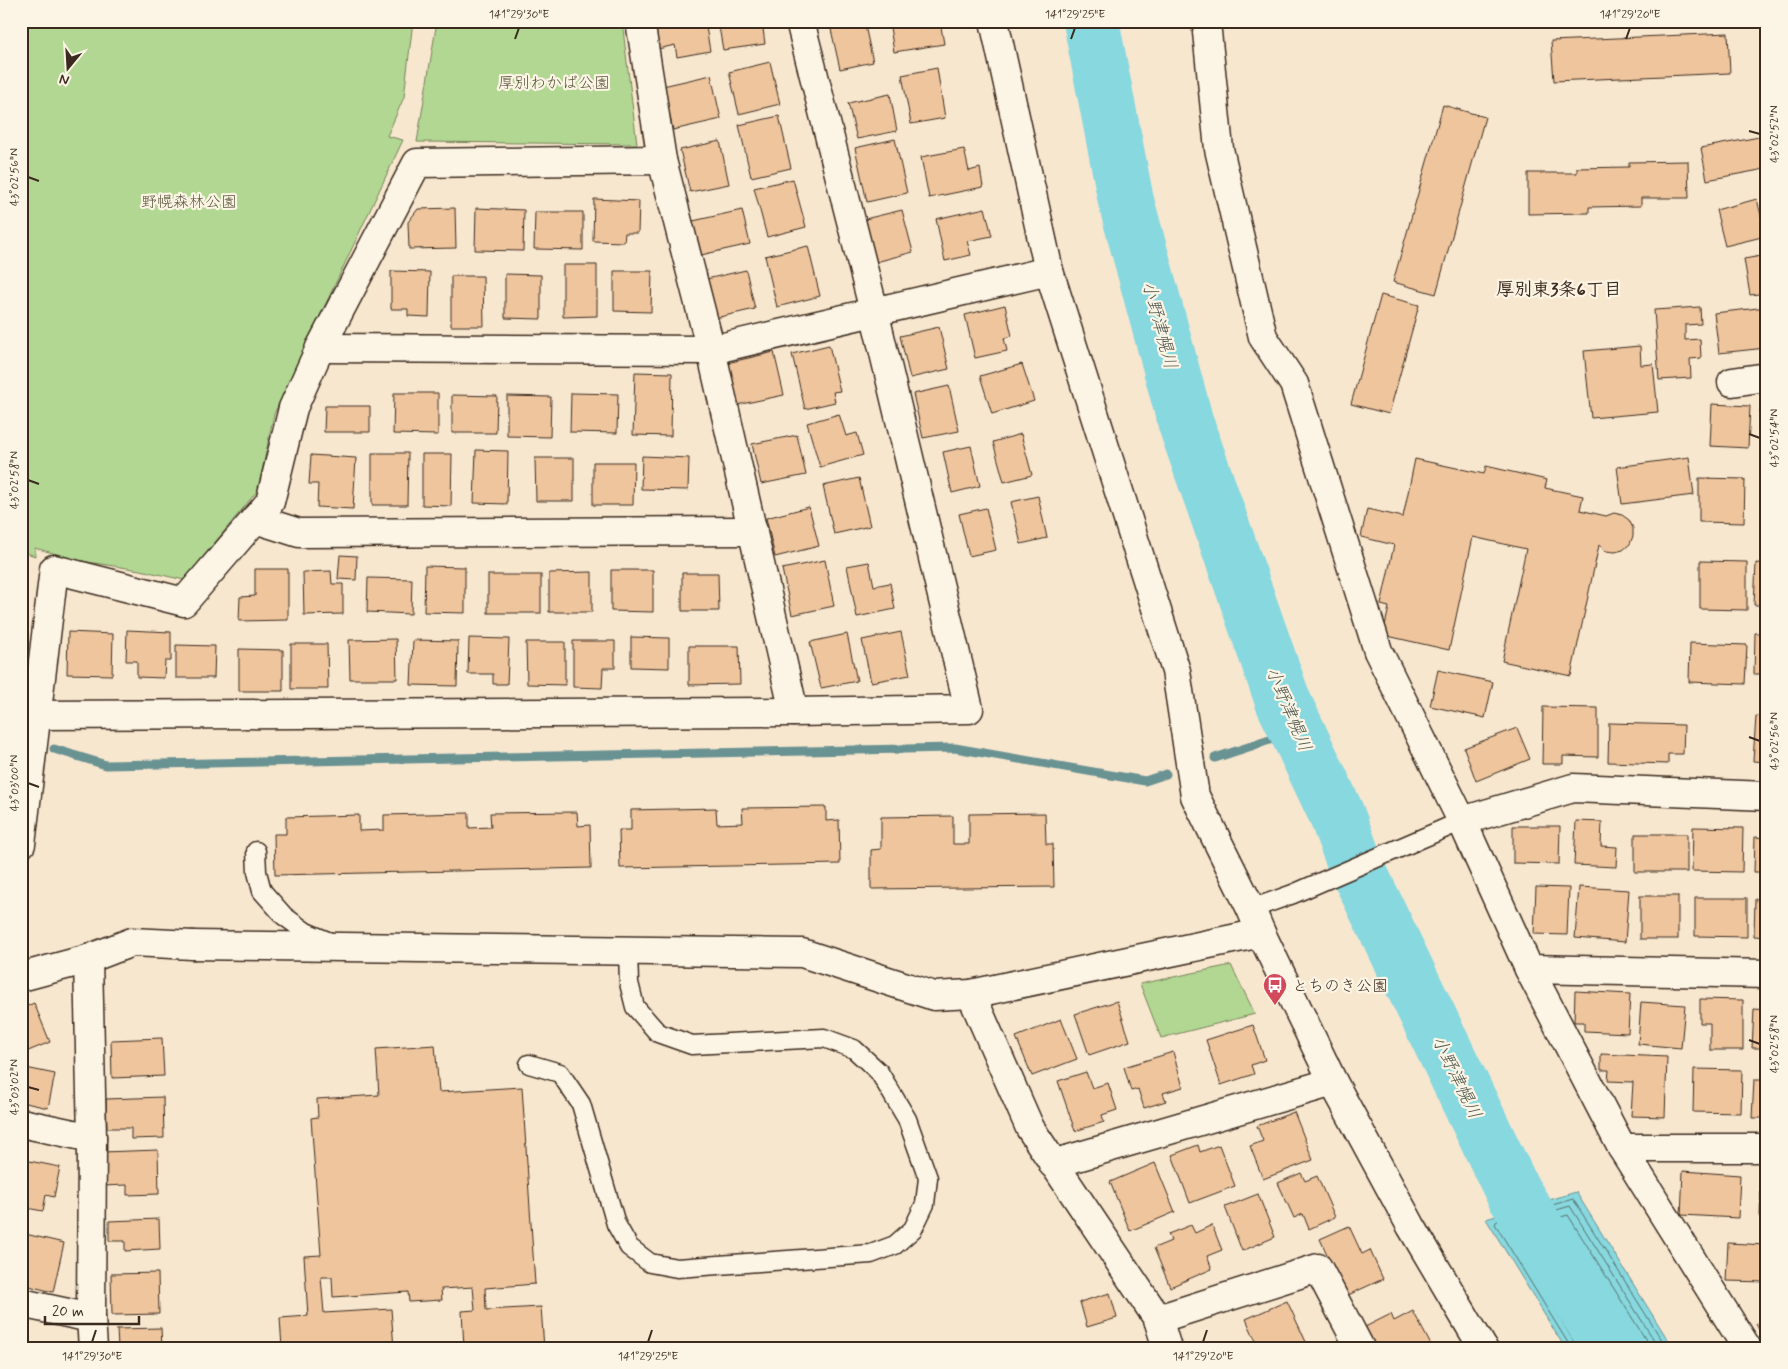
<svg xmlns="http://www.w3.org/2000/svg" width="1788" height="1369" font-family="Mynerve,'Klee One',sans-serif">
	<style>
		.green { fill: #b2d793; stroke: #768058 }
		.water { fill: #87d8df; stroke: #699292 }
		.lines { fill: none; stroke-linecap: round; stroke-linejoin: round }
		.shore { stroke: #59706b; stroke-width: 1 }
		.stream { stroke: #699292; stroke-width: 9 }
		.river { stroke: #87d8df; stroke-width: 56 }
		.building { fill: #eec59d; stroke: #3b2a1e }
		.service-casing { stroke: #3b2a1e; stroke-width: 21 }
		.minor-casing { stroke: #3b2a1e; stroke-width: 31 }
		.tertiary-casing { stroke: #3b2a1e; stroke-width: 31 }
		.service { stroke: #fcf5e5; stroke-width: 18 }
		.minor { stroke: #fcf5e5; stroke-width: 28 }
		.tertiary { stroke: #fcf5e5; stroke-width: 28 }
		.ticks { fill: none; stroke: #3b2a1e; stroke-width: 2 }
		.labels { text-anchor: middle; stroke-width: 4.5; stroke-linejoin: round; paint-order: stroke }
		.park-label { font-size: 16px; fill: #59553b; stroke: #fcf5e5 }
		.poi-label { font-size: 16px; fill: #3b2a1e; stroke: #fcf5e5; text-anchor: start }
		.neighbourhood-label { font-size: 18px; font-weight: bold; fill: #3b2a1e; stroke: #fcf5e5 }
		.water-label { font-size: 18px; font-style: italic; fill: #4e564e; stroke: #fcf5e5 }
		.neatline { fill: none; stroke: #3b2a1e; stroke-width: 2 }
		.ticks-label { font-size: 12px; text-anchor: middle; fill: #3b2a1e }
	</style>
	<rect width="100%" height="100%" fill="#f8e7cf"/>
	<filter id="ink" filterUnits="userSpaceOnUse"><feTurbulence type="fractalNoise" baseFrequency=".02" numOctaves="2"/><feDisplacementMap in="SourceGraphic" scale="10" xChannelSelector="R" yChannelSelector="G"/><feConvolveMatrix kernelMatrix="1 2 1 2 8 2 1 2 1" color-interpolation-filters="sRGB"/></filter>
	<g filter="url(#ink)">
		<g class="green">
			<polygon points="21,21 413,21 404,97 387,136 403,140 274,414 258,490 184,580 140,570 81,561 35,548 35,556 21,551"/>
			<polygon points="437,21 622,21 637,144 417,142"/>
			<polygon points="1231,965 1255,1014 1161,1038 1140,984"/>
		</g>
		<polygon class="water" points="1576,1192 1673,1348 1565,1348 1486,1219"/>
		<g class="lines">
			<g class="shore">
				<polyline points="1569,1348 1568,1343 1495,1224 1497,1221 1573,1199 1667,1348"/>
				<polyline points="1575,1348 1573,1340 1505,1227 1506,1225 1570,1206 1659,1348"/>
				<polyline points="1583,1348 1580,1337 1517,1233 1518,1229 1568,1215 1651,1348"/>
			</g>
			<g class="stream">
				<polyline points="54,749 106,765 955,748 1145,781 1166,774"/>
				<polyline points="1215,758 1297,731"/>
			</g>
			<polyline class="river" points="1091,21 1126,201 1186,424 1283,701 1336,813 1356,866 1513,1192 1611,1348"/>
		</g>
		<g class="building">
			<polygon points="652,21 705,21 710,51 677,57 675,45 658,49"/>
			<polygon points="718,21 762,21 765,44 723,50"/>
			<polygon points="846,21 864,21 873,62 840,69 830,25"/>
			<polygon points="889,21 940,21 944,44 894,52"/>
			<polygon points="1728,33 1730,73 1554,81 1551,41"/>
			<polygon points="770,62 780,104 739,114 729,72"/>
			<polygon points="937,68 945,118 911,124 902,75"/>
			<polygon points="711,75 721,119 673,130 663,86"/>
			<polygon points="890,94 897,131 857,139 848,103"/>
			<polygon points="1443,105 1485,117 1436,294 1393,282"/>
			<polygon points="779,116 791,168 751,177 739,125"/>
			<polygon points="1759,137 1765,169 1707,180 1701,148"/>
			<polygon points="895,139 907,193 867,202 855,148"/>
			<polygon points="720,141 729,184 690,192 680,150"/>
			<polygon points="964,149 969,171 980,168 983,187 929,198 921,157"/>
			<polygon points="1688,161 1689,198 1641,198 1641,206 1589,207 1589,213 1528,214 1528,173 1577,173 1577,168 1629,167 1629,162"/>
			<polygon points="793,179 806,227 767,237 754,188"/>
			<polygon points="594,199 639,201 638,233 625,233 624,242 593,241"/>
			<polygon points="1757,199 1766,236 1725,246 1716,210"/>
			<polygon points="455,208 456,248 409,249 408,222 418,209"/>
			<polygon points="476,208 524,210 523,251 475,250"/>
			<polygon points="985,208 992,236 967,241 971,255 945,261 936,219"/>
			<polygon points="742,210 750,244 701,255 693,221"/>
			<polygon points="902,210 913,252 876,262 865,219"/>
			<polygon points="535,212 583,212 583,250 534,249"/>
			<polygon points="808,246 820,296 777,307 765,256"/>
			<polygon points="1767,255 1767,293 1750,295 1744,259"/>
			<polygon points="563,265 597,265 597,316 563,317"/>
			<polygon points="746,270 755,309 711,319 702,280"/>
			<polygon points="391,271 430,272 429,317 408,316 408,309 391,309"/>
			<polygon points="614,271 652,271 651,312 614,311"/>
			<polygon points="505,274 541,275 541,319 505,318"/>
			<polygon points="451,276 483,276 484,326 451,326"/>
			<polygon points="1381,295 1419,305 1389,414 1351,404"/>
			<polygon points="1005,305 1012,336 1004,338 1007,351 975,358 965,315"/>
			<polygon points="1700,307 1701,324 1685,325 1685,340 1700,339 1701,358 1690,359 1691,378 1659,380 1654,310"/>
			<polygon points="1767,307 1767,327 1764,328 1766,348 1719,353 1714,313"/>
			<polygon points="939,327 949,369 910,378 900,336"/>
			<polygon points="829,345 840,391 833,392 835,402 805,409 792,354"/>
			<polygon points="1640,346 1641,365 1653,364 1658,412 1591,418 1584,351"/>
			<polygon points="774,352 784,395 737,405 727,363"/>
			<polygon points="1022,364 1034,401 992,414 980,376"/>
			<polygon points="635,372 672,373 671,436 633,435"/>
			<polygon points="949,386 959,431 923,438 913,394"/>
			<polygon points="394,393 438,393 438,435 393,434"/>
			<polygon points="571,393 618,394 617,433 570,432"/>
			<polygon points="452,395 497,396 496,433 452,433"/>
			<polygon points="507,396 551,397 550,437 507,436"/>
			<polygon points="1712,404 1750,406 1748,448 1710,446"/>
			<polygon points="325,406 370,406 370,432 324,432"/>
			<polygon points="1760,410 1767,411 1767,442 1760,442"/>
			<polygon points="839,414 846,436 857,433 863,455 820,467 807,423"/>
			<polygon points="1021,434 1032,475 1004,482 993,442"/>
			<polygon points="797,435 806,475 761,484 752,444"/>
			<polygon points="971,446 980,486 952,493 943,452"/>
			<polygon points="476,450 508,451 507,504 474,503"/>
			<polygon points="372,453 408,453 407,505 372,505"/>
			<polygon points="422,454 452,454 451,506 422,505"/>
			<polygon points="311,455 356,458 353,509 317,507 318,484 309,484"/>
			<polygon points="642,456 689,458 688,490 641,489"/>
			<polygon points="1689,457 1694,495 1622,504 1617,467"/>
			<polygon points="535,458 574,458 574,501 536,501"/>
			<polygon points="1415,459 1484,474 1486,466 1547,480 1545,488 1583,496 1580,510 1606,516 1614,513 1622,515 1629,520 1633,528 1633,536 1630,544 1623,550 1615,552 1606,551 1599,545 1571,676 1502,661 1526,549 1473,537 1449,650 1383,635 1389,607 1381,605 1394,545 1361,537 1367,509 1403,517"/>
			<polygon points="593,462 634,462 633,505 593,505"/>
			<polygon points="859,478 870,526 834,534 823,486"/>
			<polygon points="1699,478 1745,479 1744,523 1699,522"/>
			<polygon points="1038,496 1047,538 1021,544 1011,502"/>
			<polygon points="809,507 819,546 775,557 766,518"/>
			<polygon points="986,508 996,550 969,556 959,514"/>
			<polygon points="340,555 357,556 356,580 338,579"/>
			<polygon points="825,560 834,606 792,615 782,569"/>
			<polygon points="1700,561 1747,562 1747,610 1700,609"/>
			<polygon points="869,562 874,586 890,583 895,609 857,617 847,566"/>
			<polygon points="1756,563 1767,564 1767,605 1754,605"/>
			<polygon points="425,566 465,567 465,613 424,612"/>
			<polygon points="255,569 288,569 288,620 239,621 240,597 255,596"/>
			<polygon points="611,570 653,570 653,612 611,611"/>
			<polygon points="331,571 332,584 343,584 343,614 304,615 303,572"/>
			<polygon points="592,572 592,612 549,612 549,573"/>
			<polygon points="682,573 718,573 719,611 682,611"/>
			<rect x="488" y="575" width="53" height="38"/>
			<polygon points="368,578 412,579 411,614 367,612"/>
			<polygon points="127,630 171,632 171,661 165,661 164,678 137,677 137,661 126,661"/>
			<polygon points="68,632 113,634 112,675 67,674"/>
			<polygon points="901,632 910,675 871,682 862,640"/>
			<polygon points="1755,633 1767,633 1767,674 1754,674"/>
			<polygon points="847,634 857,681 821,688 810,642"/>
			<polygon points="631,637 669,638 669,668 631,667"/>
			<polygon points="469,638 509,639 507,684 493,684 493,674 468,674"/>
			<polygon points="396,639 397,679 350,679 349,640"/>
			<polygon points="413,640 458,641 457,686 411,685"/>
			<polygon points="573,641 615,641 615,668 603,668 602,688 573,687"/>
			<polygon points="526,642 565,642 565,685 527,684"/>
			<polygon points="1690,643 1747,645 1745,684 1689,682"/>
			<polygon points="291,644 327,644 328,689 291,689"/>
			<polygon points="176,645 215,646 214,678 176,678"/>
			<polygon points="689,646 739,646 740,684 689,685"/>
			<polygon points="239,649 283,650 283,691 239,691"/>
			<polygon points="1438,670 1493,682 1485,718 1430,706"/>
			<polygon points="1543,707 1598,708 1598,757 1563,756 1563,764 1542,764"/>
			<polygon points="1756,716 1767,717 1767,762 1753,761"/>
			<polygon points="1609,723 1684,725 1683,754 1668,754 1668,764 1608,762"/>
			<polygon points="1517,728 1530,759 1476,781 1464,748"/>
			<polygon points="826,807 826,821 839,820 840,864 620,868 619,830 631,830 631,810 716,808 717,824 743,823 742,808"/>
			<polygon points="577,812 578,826 590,825 591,868 275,875 274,834 286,834 286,817 359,815 359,831 384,830 384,815 469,813 469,828 491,827 490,813"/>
			<polygon points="1045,813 1046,844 1053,844 1054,887 871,889 871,850 881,849 881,817 953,816 953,844 969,844 969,814"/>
			<polygon points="1576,821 1602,822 1601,846 1617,847 1616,867 1574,865"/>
			<polygon points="1513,826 1560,826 1559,864 1513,863"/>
			<polygon points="1693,827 1743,828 1742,872 1692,871"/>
			<rect x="1635" y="834" width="52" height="38"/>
			<polygon points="1755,837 1767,838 1767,872 1754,872"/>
			<polygon points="1536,887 1569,888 1567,935 1534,934"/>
			<polygon points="1579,887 1629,890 1625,942 1575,938"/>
			<rect x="1640" y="896" width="38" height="43"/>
			<polygon points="1695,898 1747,898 1747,937 1695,936"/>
			<polygon points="1755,899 1767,899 1767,937 1754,936"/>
			<polygon points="1575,991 1630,994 1628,1033 1584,1031 1584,1022 1574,1022"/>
			<polygon points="1700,999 1743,1000 1743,1050 1710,1050 1710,1023 1700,1023"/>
			<polygon points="1117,1001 1130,1041 1089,1055 1075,1014"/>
			<polygon points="1641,1002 1685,1005 1681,1048 1638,1044"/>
			<polygon points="34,1003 50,1042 21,1054 21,1009"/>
			<polygon points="1754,1009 1767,1010 1767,1048 1752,1048"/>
			<polygon points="1061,1019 1077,1059 1032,1076 1016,1037"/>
			<polygon points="1253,1025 1265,1060 1251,1065 1254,1074 1221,1085 1206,1040"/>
			<polygon points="162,1038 164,1076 112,1078 111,1040"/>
			<polygon points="435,1045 439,1092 522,1087 535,1284 485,1288 486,1310 541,1307 544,1348 464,1348 462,1311 475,1310 473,1287 441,1289 442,1300 409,1302 408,1292 333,1297 332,1277 321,1277 324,1313 391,1309 394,1348 282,1348 280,1318 308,1316 304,1256 321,1255 311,1118 318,1117 317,1099 379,1095 376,1049"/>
			<polygon points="1173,1052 1183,1087 1163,1093 1166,1101 1144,1108 1138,1089 1131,1091 1124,1067"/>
			<polygon points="1601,1054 1667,1057 1665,1117 1631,1116 1633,1082 1608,1081 1609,1070 1601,1070"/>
			<polygon points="21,1067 55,1074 48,1108 21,1102"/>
			<polygon points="1694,1069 1742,1070 1741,1113 1693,1112"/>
			<polygon points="1086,1072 1092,1088 1108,1083 1117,1110 1102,1115 1104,1122 1075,1131 1058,1081"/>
			<polygon points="1754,1080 1767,1080 1767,1118 1752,1118"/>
			<polygon points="163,1097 164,1138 131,1139 131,1128 107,1128 106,1099"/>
			<polygon points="1294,1112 1313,1160 1263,1179 1250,1146 1263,1141 1257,1126"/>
			<polygon points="1198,1145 1200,1152 1219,1145 1235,1186 1190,1203 1172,1155"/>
			<polygon points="158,1150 159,1194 127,1195 127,1185 103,1186 102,1152"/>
			<polygon points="24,1160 60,1167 54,1197 46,1195 43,1211 21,1207 21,1173"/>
			<polygon points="1155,1163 1175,1212 1130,1231 1110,1182"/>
			<polygon points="1683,1171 1740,1175 1738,1218 1681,1215"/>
			<polygon points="1301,1173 1305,1181 1317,1176 1335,1217 1309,1229 1303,1214 1294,1218 1278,1183"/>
			<polygon points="1761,1186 1767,1187 1767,1218 1760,1218"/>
			<polygon points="1258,1194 1275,1237 1242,1251 1225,1207"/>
			<polygon points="159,1219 160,1249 125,1251 125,1241 109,1241 109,1221"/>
			<polygon points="1191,1225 1195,1233 1212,1225 1222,1250 1207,1256 1212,1269 1170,1287 1154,1248 1171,1241 1168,1234"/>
			<polygon points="1349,1226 1362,1254 1370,1250 1383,1279 1346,1296 1320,1239"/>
			<polygon points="21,1233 64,1243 53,1292 21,1284"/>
			<polygon points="1728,1243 1767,1245 1767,1282 1726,1281"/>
			<polygon points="158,1273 159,1314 112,1315 111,1274"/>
			<polygon points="1110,1293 1117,1318 1087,1327 1080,1302"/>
			<polygon points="1287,1301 1307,1344 1299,1348 1259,1348 1246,1319"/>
			<polygon points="1413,1311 1432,1347 1376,1348 1365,1327 1391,1314 1394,1321"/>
			<polygon points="1767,1318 1767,1345 1756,1324"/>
			<polygon points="161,1328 162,1348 118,1348 117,1329"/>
		</g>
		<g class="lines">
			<g class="service-casing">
				<g id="service">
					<polyline points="256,851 257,872 262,891 284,916 306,932 330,942"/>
					<polyline points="1251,909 1293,894 1462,821"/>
					<polyline points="529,1064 560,1073 581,1104 616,1224 629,1247 650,1263 677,1268 871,1254 895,1245 913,1229 925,1204 928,1178 907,1119 879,1072 854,1049 824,1038 692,1045 658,1033 635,1007 629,983 628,951"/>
				</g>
			</g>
			<g class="minor-casing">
				<g id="minor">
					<polyline points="640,21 662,160 711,350 794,712"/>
					<polyline points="994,21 1049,271 1176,671 1195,796 1251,909 1261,933 1333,1082 1411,1226 1483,1348"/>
					<polyline points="1207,32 1219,149 1263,337 1294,384 1378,651 1462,821 1529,969 1622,1148 1747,1348"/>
					<polyline points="320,348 711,350 1049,271"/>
					<polyline points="1732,382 1767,377"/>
					<polyline points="255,519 299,533 753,531"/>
					<polyline points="35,715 794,712 969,709 874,311 800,21"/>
					<polyline points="1462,821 1573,788 1767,796"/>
					<polyline points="21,844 54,569 184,602 270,502 293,408 320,348 417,163 662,160"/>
					<polyline points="88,959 92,1138 91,1318 93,1348"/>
					<polyline points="1529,969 1767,974"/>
					<polyline points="21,977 88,959 132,942 193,945"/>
					<polyline points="21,1123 92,1138"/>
					<polyline points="1622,1148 1767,1148"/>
					<polyline points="1053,1164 1333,1082"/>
					<polyline points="21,1303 91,1318"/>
					<polyline points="1158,1319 1318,1268 1360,1348"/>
				</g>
			</g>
			<g class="tertiary-casing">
				<g id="tertiary">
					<polyline points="193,945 802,953 934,996 971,994 1261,933"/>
					<polyline points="971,994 1030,1128 1158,1319 1167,1348"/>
				</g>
			</g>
			<use href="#service" class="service"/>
			<use href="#minor" class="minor"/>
			<use href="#tertiary" class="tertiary"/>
		</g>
	</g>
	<path class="ticks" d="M 515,39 L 519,28M 1071,39 L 1075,28M 1626,39 L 1630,28M 1749,131 L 1760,134M 28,177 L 39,181M 1749,434 L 1760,438M 28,480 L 39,484M 1749,737 L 1760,741M 28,783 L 39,787M 1749,1040 L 1760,1044M 28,1087 L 39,1090M 92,1342 L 96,1330M 648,1342 L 652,1330M 1203,1342 L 1207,1330"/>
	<defs>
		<g id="bus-pin" transform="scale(1.25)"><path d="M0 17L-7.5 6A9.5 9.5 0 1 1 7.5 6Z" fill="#d1495b" stroke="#fcf5e5"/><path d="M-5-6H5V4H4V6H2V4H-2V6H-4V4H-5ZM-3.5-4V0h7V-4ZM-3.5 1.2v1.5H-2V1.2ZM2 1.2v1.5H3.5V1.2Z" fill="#fff"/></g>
	</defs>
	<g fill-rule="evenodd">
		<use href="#bus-pin" x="1275" y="985"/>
	</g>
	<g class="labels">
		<g class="park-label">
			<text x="554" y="88">厚別わかば公園</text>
			<text x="189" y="207">野幌森林公園</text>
		</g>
		<g class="poi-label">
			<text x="1292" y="991">とちのき公園</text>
		</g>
		<g class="neighbourhood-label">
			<text x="1559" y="295">厚別東3条6丁目</text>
		</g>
		<g class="water-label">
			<text transform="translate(1160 325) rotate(75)" y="6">小野津幌川</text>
			<text transform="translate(1289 709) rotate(67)" y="6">小野津幌川</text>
			<text transform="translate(1457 1077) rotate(64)" y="6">小野津幌川</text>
		</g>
	</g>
	<rect width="1788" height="1369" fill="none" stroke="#fcf5e5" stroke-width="55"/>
	<g transform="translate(68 68) rotate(198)" stroke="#fcf5e5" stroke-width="4" paint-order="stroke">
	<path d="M0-4L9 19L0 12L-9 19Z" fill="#3b2a1e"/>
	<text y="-8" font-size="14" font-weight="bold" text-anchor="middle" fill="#3b2a1e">N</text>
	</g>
	<path d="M45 1316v8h94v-8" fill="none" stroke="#3b2a1e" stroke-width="2.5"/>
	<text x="52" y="1316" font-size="15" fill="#3b2a1e" stroke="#fcf5e5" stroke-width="4" paint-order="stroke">20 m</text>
	<rect x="28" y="28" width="1732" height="1314" class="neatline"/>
	<g class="ticks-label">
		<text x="519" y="18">141°29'30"E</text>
		<text x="1075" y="18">141°29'25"E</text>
		<text x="1630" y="18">141°29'20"E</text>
		<text transform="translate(1774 134) rotate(-90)" y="4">43°02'52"N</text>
		<text transform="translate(14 177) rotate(-90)" y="4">43°02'56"N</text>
		<text transform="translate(1774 438) rotate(-90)" y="4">43°02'54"N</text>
		<text transform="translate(14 480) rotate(-90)" y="4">43°02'58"N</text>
		<text transform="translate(1774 741) rotate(-90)" y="4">43°02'56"N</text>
		<text transform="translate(14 783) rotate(-90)" y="4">43°03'00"N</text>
		<text transform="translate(1774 1044) rotate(-90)" y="4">43°02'58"N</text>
		<text transform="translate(14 1087) rotate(-90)" y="4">43°03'02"N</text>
		<text x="92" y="1360">141°29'30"E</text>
		<text x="648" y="1360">141°29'25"E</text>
		<text x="1203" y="1360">141°29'20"E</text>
	</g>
</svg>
